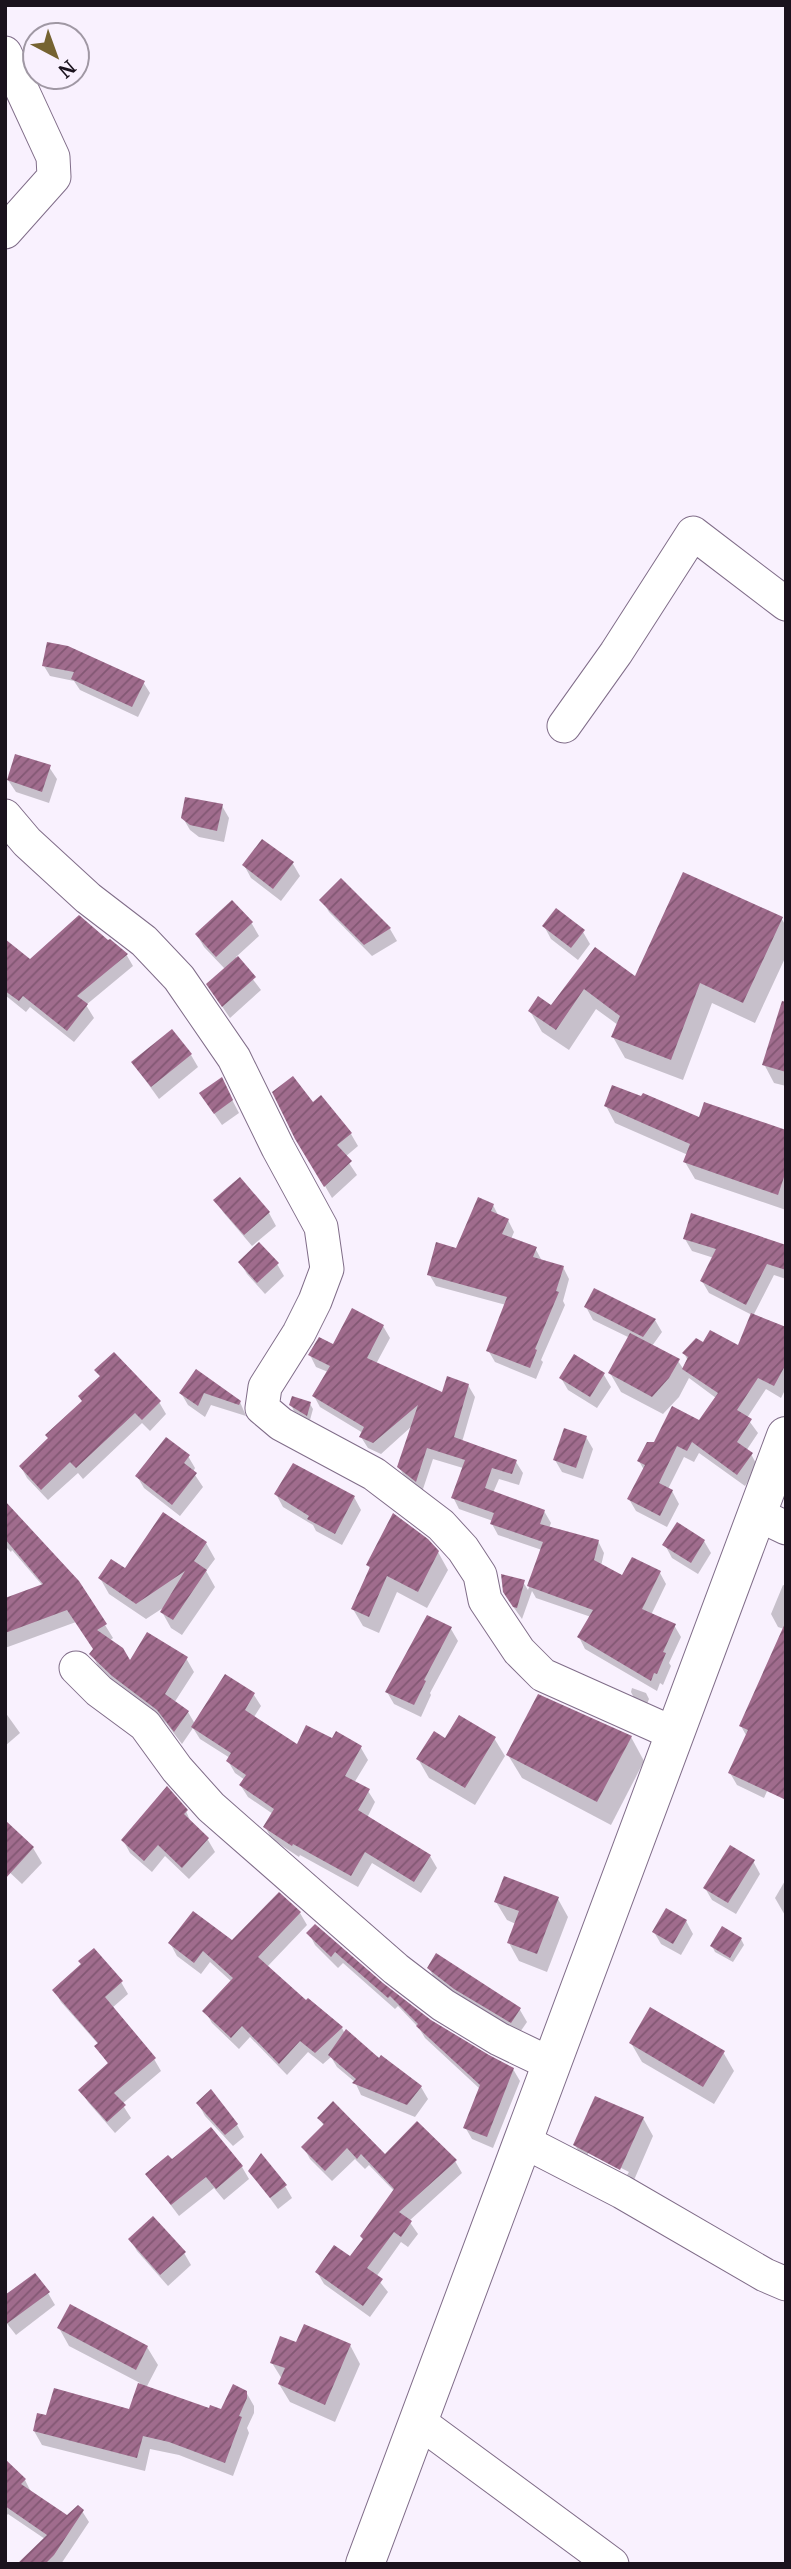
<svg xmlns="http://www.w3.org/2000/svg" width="791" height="2569" font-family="Merriweather,serif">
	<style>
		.shadow { fill: #0003; fill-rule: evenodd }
		.building { fill: url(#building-hatch) }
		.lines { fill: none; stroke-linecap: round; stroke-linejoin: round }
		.minor-casing { stroke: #806d89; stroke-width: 35 }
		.major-casing { stroke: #806d89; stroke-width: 40 }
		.minor { stroke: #fff; stroke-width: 33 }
		.major { stroke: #fff; stroke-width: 38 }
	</style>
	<defs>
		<pattern id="building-hatch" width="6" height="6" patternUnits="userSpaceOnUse" patternTransform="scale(1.75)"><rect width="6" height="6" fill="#a06c8d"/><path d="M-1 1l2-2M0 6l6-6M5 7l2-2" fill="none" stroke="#825773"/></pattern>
	</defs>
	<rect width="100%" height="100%" fill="#f9f1fe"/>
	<g class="shadow">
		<polygon points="44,666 143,682 150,693 138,717 80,690 74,681 50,676"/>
		<polygon points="49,767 57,779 49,803 16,792 8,780"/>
		<polygon points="222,806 229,818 224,842 199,837 190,830 183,818"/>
		<polygon points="263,841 293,864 300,876 281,901 251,878 244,865"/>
		<polygon points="322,900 390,929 397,941 372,956 329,912"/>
		<polygon points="232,902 252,924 259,936 236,957 261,990 230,1018 215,996 225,969 204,947 197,935"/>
		<polygon points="781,918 786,926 786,956 755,1023 712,1003 683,1080 625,1058 613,1037 618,1025 596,1009 569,1050 542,1032 530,1011 551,1008 596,949 636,979"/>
		<polygon points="544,926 583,932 590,944 578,960 551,939"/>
		<polygon points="108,943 126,954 133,966 86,1005 94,1018 74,1042 30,1007 26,1012 5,995 5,977 30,961"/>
		<polygon points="786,1025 786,1086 774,1083 764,1064"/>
		<polygon points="191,1055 198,1067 159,1099 133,1063"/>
		<polygon points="228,1092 239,1113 222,1125 209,1106"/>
		<polygon points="313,1104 351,1134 358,1146 345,1157 357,1175 332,1198 297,1138"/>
		<polygon points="606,1106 786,1132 786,1210 695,1179 685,1162 688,1155 615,1123"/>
		<polygon points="240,1179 269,1213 276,1226 252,1246 223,1212 216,1200"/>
		<polygon points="493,1205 499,1217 508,1220 514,1232 511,1239 535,1248 542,1261 563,1267 569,1279 563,1301 565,1305 541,1360 543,1362 536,1379 495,1362 488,1350 506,1305 436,1286 429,1274 457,1250"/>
		<polygon points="685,1239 786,1247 786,1279 774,1275 753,1316 786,1329 786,1388 781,1398 766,1389 747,1418 758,1433 746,1451 751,1454 758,1467 745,1486 699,1453 694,1462 684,1457 668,1489 672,1491 679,1504 667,1527 636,1511 629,1499 644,1470 639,1461 655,1444 700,1423 716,1398 689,1378 679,1397 663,1414 621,1392 610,1373 630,1338 593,1320 586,1307 655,1320 662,1332 652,1346 678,1361 684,1370 688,1361 684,1353 704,1345 739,1347 752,1315 709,1293 702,1281 714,1258 692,1251"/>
		<polygon points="240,1262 277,1264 284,1276 265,1294 247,1274"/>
		<polygon points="383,1326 390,1338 376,1364 443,1394 468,1385 475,1397 462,1442 516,1462 523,1473 519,1485 499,1479 493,1493 544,1511 551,1523 549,1528 598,1541 604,1553 601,1566 623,1578 660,1573 666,1584 651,1615 674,1625 681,1637 669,1663 671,1666 663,1685 660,1683 657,1691 585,1649 579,1637 591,1617 536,1598 532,1591 522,1619 512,1605 523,1582 528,1590 542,1550 498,1535 492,1524 493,1521 459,1509 453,1497 463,1468 433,1459 422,1492 406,1479 399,1467 412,1426 381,1454 368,1448 361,1437 363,1433 320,1407 314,1396 328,1372 316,1367 310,1355"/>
		<polygon points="97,1370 159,1402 166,1414 150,1431 142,1423 83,1479 78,1473 48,1500 27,1478 21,1467 83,1403 101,1378"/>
		<polygon points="196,1371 240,1402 246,1416 211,1405 205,1417 188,1405 181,1393"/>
		<polygon points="604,1375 611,1387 597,1408 568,1390 561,1378"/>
		<polygon points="310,1404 313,1409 310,1420 294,1411 291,1405"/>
		<polygon points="586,1437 593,1449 583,1479 562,1472 555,1460"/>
		<polygon points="188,1456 195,1468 193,1472 203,1487 180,1516 144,1488 137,1476"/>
		<polygon points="276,1494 354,1497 361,1510 342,1545 316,1531 313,1525 283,1507"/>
		<polygon points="5,1503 105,1625 113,1638 109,1641 130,1663 186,1658 194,1672 174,1703 188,1712 195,1724 254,1695 261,1706 254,1717 297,1746 332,1741 361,1748 368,1760 354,1783 368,1791 375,1802 367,1818 430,1856 437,1868 421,1893 372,1863 358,1887 300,1855 299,1857 272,1839 265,1827 273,1814 248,1797 241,1786 245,1780 235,1773 228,1761 230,1758 200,1739 193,1728 182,1744 166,1723 121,1690 99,1668 92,1654 95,1650 76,1622 5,1648 5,1599 43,1586 12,1550 11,1552 5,1546"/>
		<polygon points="704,1541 711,1553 698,1574 672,1558 665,1545"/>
		<polygon points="206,1543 215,1559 206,1571 215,1587 182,1635 171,1628 162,1612 166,1606 146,1619 109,1594 100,1578"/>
		<polygon points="438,1552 448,1570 427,1608 397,1592 379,1633 363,1626 353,1609 370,1569 368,1565"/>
		<polygon points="783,1585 786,1586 786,1749 764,1798 737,1785 730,1773 747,1737 741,1726 784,1629 778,1627 771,1614"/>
		<polygon points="451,1629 458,1641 430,1693 431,1695 421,1717 394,1704 387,1692"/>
		<polygon points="632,1688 646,1693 649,1699 647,1704 634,1698 631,1692"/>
		<polygon points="5,1712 20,1733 5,1746"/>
		<polygon points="631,1737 644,1761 611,1825 522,1778 508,1755"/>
		<polygon points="494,1738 505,1756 475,1805 429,1778 418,1759 446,1740"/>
		<polygon points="186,1811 192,1825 208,1840 215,1852 189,1879 165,1856 152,1872 130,1853 123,1840"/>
		<polygon points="33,1848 42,1863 22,1884 5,1868"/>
		<polygon points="753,1861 760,1874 736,1914 712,1900 705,1888"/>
		<polygon points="786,1879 786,1917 775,1898"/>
		<polygon points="558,1899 568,1917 547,1972 519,1961 509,1943 516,1924 507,1920 496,1902"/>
		<polygon points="300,1913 307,1925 267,1967 306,2003 309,2000 342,2028 345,2034 421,2087 428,2099 415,2117 361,2095 355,2082 337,2067 331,2057 323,2064 308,2052 287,2075 250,2037 239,2049 212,2023 205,2011 232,1982 210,1962 201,1974 177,1956 170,1943 232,1943"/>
		<polygon points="686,1921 693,1934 681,1955 661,1944 654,1932"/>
		<polygon points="309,1933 430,2022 513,2069 520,2081 493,2148 472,2139 465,2127 480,2089 425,2038 419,2028 398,2006 395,2009 343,1963 338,1968 315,1945"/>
		<polygon points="741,1939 744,1945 733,1962 715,1952 712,1946"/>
		<polygon points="429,1968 520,2010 527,2022 518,2035 436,1981"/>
		<polygon points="121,1982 128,1994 112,2008 154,2059 161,2071 122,2104 131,2118 115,2133 88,2102 81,2090 109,2065 97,2047 99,2045 61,2002 54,1990"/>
		<polygon points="631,2043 723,2052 734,2071 714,2104 642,2062"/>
		<polygon points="198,2103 237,2125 244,2137 233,2146 205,2116"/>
		<polygon points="319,2118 385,2156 417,2124 455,2161 462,2173 409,2221 418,2234 408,2247 401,2242 376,2277 388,2292 370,2317 324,2284 317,2272 351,2258 395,2192 369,2165 365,2169 355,2159 332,2181 310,2159 304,2148 324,2126"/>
		<path d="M 643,2118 L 653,2136 L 631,2187 L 586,2164 L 575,2145 ZM 588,2151 L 629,2172 L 627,2175 L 588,2155 Z"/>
		<polygon points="211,2130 242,2167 249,2179 224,2200 214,2188 179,2216 148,2175 172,2162"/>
		<polygon points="250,2171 285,2186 292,2198 278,2209"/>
		<polygon points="130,2239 184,2253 191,2265 168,2286 137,2251"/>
		<polygon points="48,2293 55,2305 16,2335 5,2321"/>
		<polygon points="59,2328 147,2347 158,2365 146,2388 210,2410 222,2412 246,2392 254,2406 254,2413 247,2428 249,2433 233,2476 179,2455 150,2449 145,2471 42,2445 34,2431 47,2417 130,2412 140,2383 69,2346"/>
		<polygon points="297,2344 350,2345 360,2364 335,2422 290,2402 279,2384 282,2379 272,2363"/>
		<polygon points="12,2468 25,2480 31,2492 67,2517 82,2511 89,2522 61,2564 46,2564 41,2559 45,2539 8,2514 5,2517 5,2475"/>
	</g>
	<g class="building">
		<polygon points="47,642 68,646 145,681 132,707 71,679 74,672 42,666"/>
		<polygon points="15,754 51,765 42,792 7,780"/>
		<polygon points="185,797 223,804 217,831 190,825 181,818"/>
		<polygon points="262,839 294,862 273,889 242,865"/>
		<polygon points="683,872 783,917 743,1003 700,983 671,1060 611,1037 620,1016 584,989 556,1030 528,1011 538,996 551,1005 595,947 635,976"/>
		<polygon points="341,878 391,928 364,945 319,900"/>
		<polygon points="232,900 253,922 216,957 195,934"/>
		<polygon points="556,908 585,930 571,948 542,926"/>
		<polygon points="79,915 108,940 110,939 128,954 77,996 88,1004 67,1031 23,996 19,1001 5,991 5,939 30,959"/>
		<polygon points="238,956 256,977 222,1007 206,984"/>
		<polygon points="782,1001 786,1002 786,1072 762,1065"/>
		<polygon points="172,1029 192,1054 151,1087 131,1062"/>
		<polygon points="293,1076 313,1102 321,1095 352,1133 337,1145 352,1161 324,1187 295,1139 272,1092"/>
		<polygon points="222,1077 233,1100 214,1114 199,1093"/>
		<polygon points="612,1085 641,1096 643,1093 699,1117 704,1102 786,1130 786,1171 778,1195 683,1162 690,1144 604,1106"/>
		<polygon points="240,1177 270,1212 244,1235 213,1200"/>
		<polygon points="478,1197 494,1204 491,1211 509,1219 502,1234 537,1247 533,1257 564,1266 556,1291 559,1292 535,1349 537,1350 530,1368 486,1351 507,1297 427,1275 436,1242 456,1248"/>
		<polygon points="691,1213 786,1245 786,1270 767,1264 746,1305 700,1281 716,1249 683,1239"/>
		<polygon points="259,1242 279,1263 257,1283 238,1262"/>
		<polygon points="594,1288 656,1319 643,1337 584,1307"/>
		<polygon points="352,1308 384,1325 367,1358 442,1392 447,1376 469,1384 454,1437 517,1460 512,1474 492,1468 485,1488 545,1510 540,1524 599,1540 594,1560 622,1575 632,1557 661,1571 642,1609 676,1624 663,1652 666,1653 657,1674 654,1673 651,1681 577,1637 593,1610 527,1586 543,1542 490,1524 494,1513 451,1498 465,1460 427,1448 416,1482 397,1467 418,1405 373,1443 359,1437 364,1427 312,1396 330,1366 308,1355 319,1337 333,1344"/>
		<polygon points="751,1313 786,1327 786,1364 774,1386 758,1378 737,1410 752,1419 737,1442 753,1453 737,1475 692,1442 687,1451 677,1446 659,1483 673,1490 660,1516 627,1499 645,1465 637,1461 647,1442 654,1442 672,1406 699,1420 718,1393 682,1369 688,1357 682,1353 696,1338 703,1342 710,1330 738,1345"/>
		<polygon points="630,1333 680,1359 669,1378 652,1397 608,1373"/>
		<polygon points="114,1352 161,1401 142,1420 135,1413 76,1468 70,1462 41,1490 19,1466 48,1438 45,1435 82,1401 78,1396 100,1376 94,1370"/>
		<polygon points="574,1354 605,1373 590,1397 559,1378"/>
		<polygon points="196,1369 241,1401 239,1405 204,1393 198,1406 179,1393"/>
		<polygon points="292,1396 311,1402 307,1416 289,1405"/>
		<polygon points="564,1428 587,1436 576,1468 553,1460"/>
		<polygon points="166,1437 190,1455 184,1463 197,1473 172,1505 135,1476"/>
		<polygon points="293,1463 355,1496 335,1534 307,1519 309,1516 274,1494"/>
		<polygon points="5,1501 79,1581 107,1624 97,1630 123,1648 130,1660 147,1632 188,1657 165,1694 189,1711 174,1732 157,1710 112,1676 89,1654 93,1649 67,1610 5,1633 5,1598 43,1584 5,1539"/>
		<polygon points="163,1512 207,1542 194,1561 207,1570 173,1620 160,1612 185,1571 136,1604 98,1578 111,1559 125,1568"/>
		<polygon points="393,1513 428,1539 439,1551 418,1592 387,1576 369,1617 351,1609 370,1567 366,1565"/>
		<polygon points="677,1522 705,1540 691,1563 662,1545"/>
		<polygon points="501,1574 525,1580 517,1608 513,1607 503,1592"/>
		<polygon points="427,1615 452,1627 424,1680 426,1681 414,1705 385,1692"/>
		<polygon points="786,1621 786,1800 728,1773 748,1730 739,1726"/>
		<polygon points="225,1674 255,1693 245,1710 297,1744 306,1725 332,1738 336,1731 362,1746 345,1776 370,1789 358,1810 431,1855 414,1882 365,1852 351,1876 293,1844 292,1846 263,1827 274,1809 239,1785 246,1775 226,1761 231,1753 191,1727"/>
		<polygon points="538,1694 632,1736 597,1802 506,1755"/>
		<polygon points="459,1715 496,1737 465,1788 416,1759 434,1731 445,1738"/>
		<polygon points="167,1786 188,1810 184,1814 209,1838 182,1868 158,1845 144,1861 121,1840"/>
		<polygon points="5,1820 34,1847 5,1879"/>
		<polygon points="730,1845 755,1860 728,1903 703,1888"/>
		<polygon points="504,1876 559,1897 537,1954 507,1943 519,1911 494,1902"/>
		<polygon points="279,1892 301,1912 258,1957 306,2000 308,1998 343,2027 315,2053 300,2041 279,2064 242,2026 231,2038 202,2011 233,1978 203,1951 194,1963 168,1943 193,1911 232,1940"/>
		<polygon points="666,1908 687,1920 673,1944 652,1932"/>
		<polygon points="315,1924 383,1983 431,2020 489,2055 514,2068 487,2137 463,2128 480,2085 416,2026 418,2024 390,1996 388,1998 335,1952 331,1957 306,1933"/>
		<polygon points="722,1926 742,1938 730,1958 710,1946"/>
		<polygon points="94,1948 123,1981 105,1997 156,2058 114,2093 126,2105 107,2122 78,2090 108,2063 94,2046 98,2043 52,1990 81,1964 78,1961"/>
		<polygon points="436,1953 521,2008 511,2023 454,1989 427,1968"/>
		<polygon points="650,2007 725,2051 703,2087 629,2043"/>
		<polygon points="346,2029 379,2058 381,2055 422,2086 407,2105 352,2083 356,2079 328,2055"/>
		<polygon points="211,2089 238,2124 225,2135 196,2103"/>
		<polygon points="595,2096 644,2117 620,2170 573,2145"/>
		<polygon points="333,2101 385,2154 417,2121 457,2160 399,2212 412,2221 401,2237 394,2232 367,2268 383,2279 363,2306 315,2272 334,2245 350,2256 363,2239 360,2236 394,2189 361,2154 357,2159 347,2148 325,2171 301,2147 324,2124 317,2118"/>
		<polygon points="211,2127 243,2166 216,2189 206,2177 171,2205 145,2174 168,2155 172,2159"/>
		<polygon points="261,2153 287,2185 270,2198 248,2171"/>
		<polygon points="153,2216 186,2252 160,2275 128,2239"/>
		<polygon points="35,2273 50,2292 5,2325 5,2295"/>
		<polygon points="70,2304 148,2346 136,2370 57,2328"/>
		<polygon points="304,2324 351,2344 325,2405 278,2384 285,2368 270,2363 280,2336 296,2342"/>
		<polygon points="138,2383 209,2408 210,2405 221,2409 233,2384 247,2391 247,2398 239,2416 242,2417 225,2463 169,2442 143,2436 137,2458 33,2431 37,2413 46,2415 54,2388 129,2409"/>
		<polygon points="5,2459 26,2479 21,2484 67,2515 78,2505 84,2510 54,2555 45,2564 17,2564 47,2535 5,2506"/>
	</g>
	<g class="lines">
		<g class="minor-casing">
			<g id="minor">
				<polyline points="5,53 53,157 54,177 5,232"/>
				<polyline points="564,726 616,653 693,533 786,604"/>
				<polyline points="5,816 27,842 88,898 144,941 179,978 234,1058 278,1148 321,1227 327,1269 315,1301 299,1333 265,1387 262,1408 281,1424 374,1474 441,1525 463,1549 480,1575 485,1600 519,1651 543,1675 675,1734"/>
				<polyline points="757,1514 786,1528"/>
				<polyline points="76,1668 99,1691 145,1725 177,1769 211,1807 396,1969 443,2005 499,2039 551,2064"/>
				<polyline points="523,2141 622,2192 765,2275 786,2284"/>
				<polyline points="418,2421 612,2564"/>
			</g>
		</g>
		<g class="major-casing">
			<polyline id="major" points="365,2564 786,1436"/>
		</g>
		<use href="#minor" class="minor"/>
		<use href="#major" class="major"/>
	</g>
	<rect width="791" height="2569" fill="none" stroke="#1a121d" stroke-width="14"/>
	<g transform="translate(56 56) rotate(139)"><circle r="33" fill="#f9f1fe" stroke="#a098a4" stroke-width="2"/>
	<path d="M0-5L12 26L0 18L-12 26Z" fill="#766331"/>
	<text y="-10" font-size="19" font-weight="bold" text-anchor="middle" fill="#1a121d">N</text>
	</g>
</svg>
